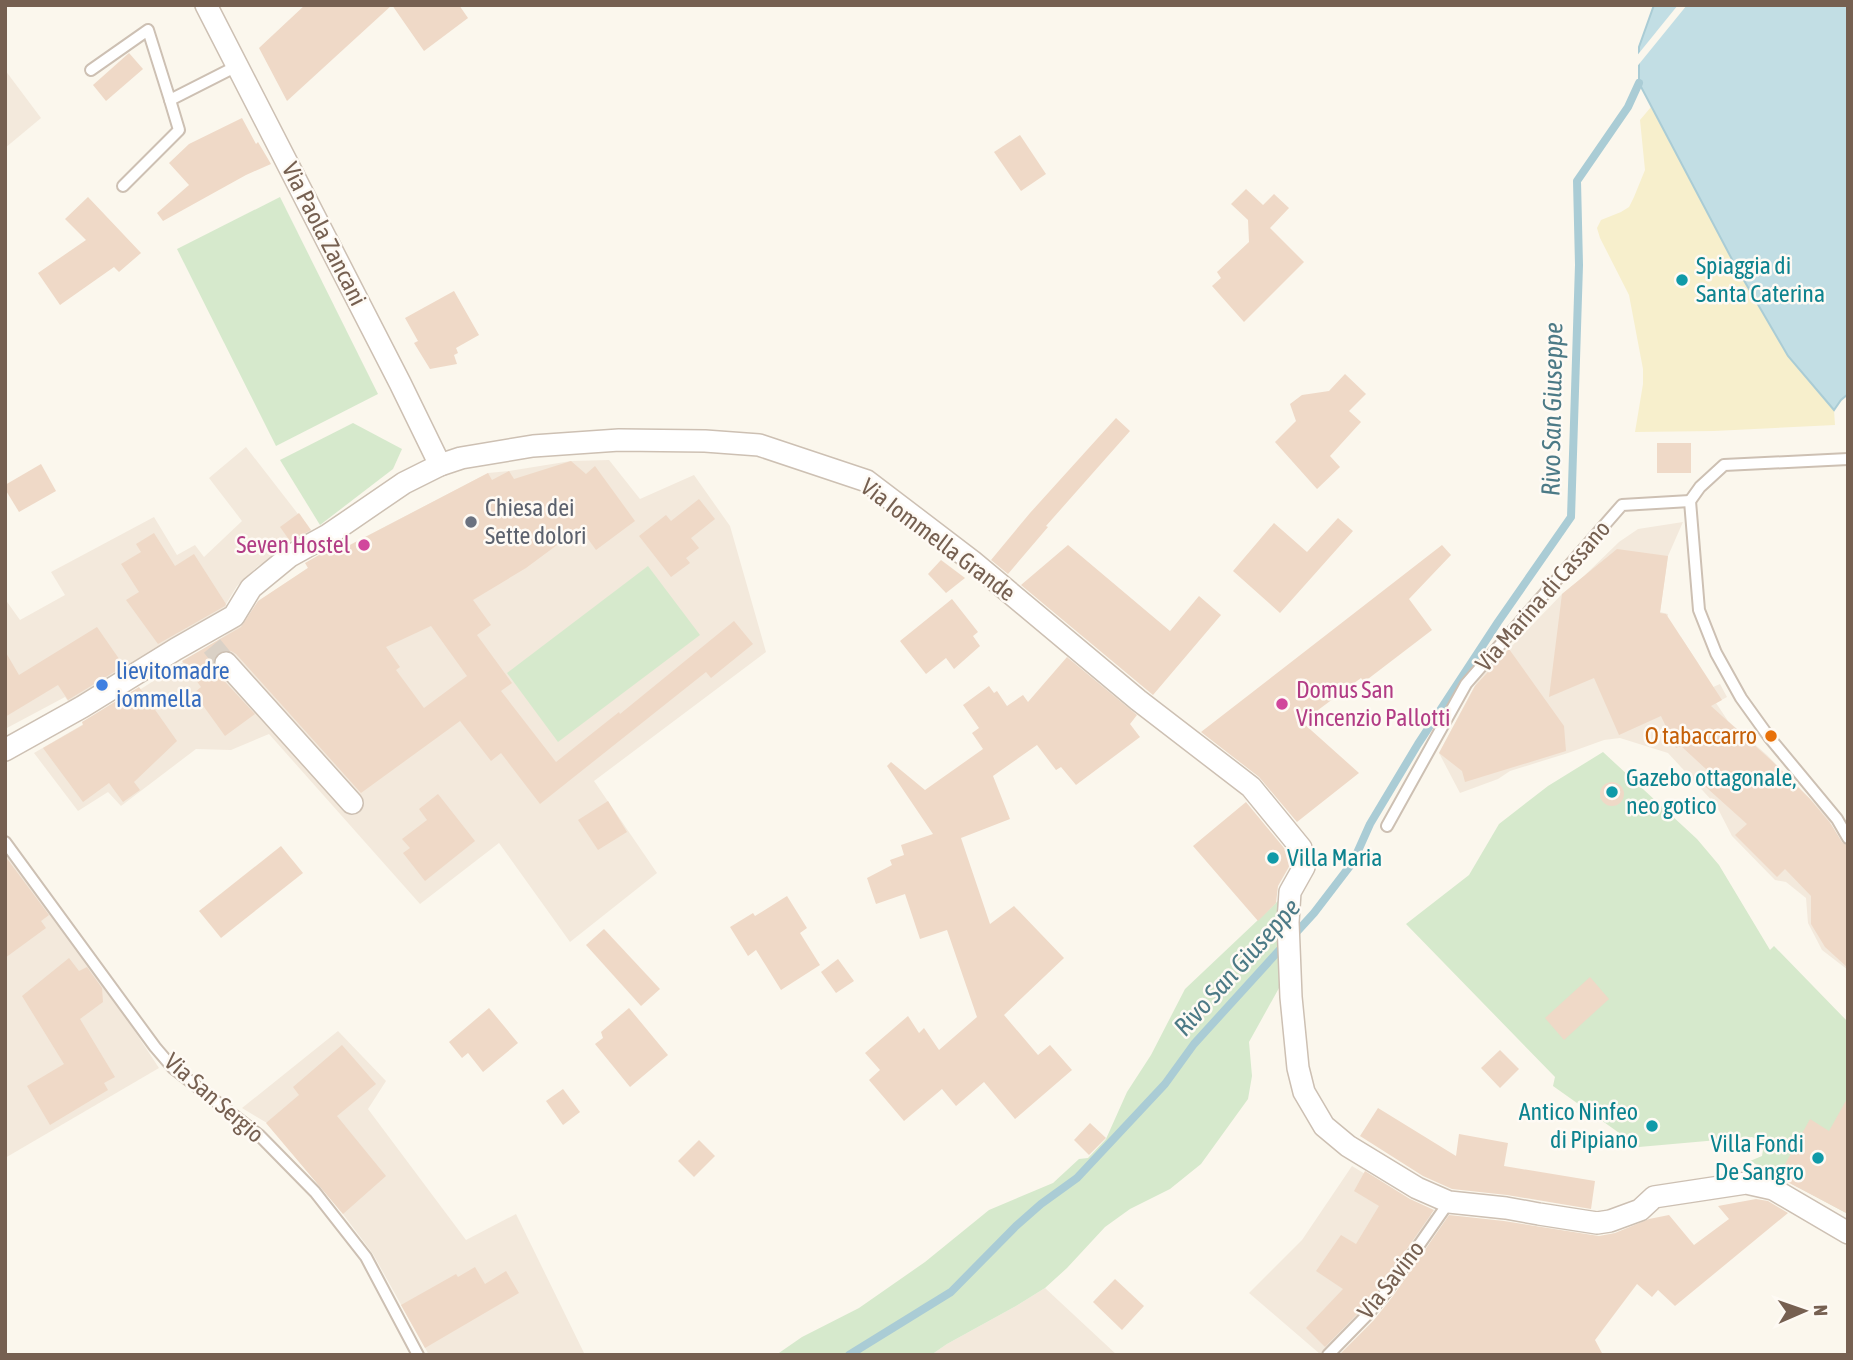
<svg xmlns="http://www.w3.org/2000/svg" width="1853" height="1360" font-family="'Asap Condensed',sans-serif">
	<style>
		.residential { fill: #f3e9dc }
		.green { fill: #d6e9cc }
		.sand { fill: #f7efcc }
		.water { fill: #c2dee4; stroke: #aaccd5; stroke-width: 2 }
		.pier { fill: #fbf7ed }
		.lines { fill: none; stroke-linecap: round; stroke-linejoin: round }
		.stream { stroke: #aaccd5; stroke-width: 8 }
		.building { fill: #efd9c7; fill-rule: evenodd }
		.minor-tunnel { stroke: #dad1c6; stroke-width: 21; stroke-dasharray: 21 10; stroke-linecap: butt }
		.service-casing { stroke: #cdc0b3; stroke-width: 14 }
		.minor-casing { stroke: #cdc0b3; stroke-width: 24 }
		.service { stroke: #fff; stroke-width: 10 }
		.minor { stroke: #fff; stroke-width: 21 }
		.culture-dot { fill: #0f9aa8; stroke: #fefaf4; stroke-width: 2.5 }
		.worship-dot { fill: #6b7280; stroke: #fefaf4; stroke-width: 2.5 }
		.hotel-dot { fill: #d1479c; stroke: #fefaf4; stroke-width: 2.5 }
		.shop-dot { fill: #3f7fe0; stroke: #fefaf4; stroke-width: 2.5 }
		.food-dot { fill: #e8710a; stroke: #fefaf4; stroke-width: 2.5 }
		.labels { text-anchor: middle; stroke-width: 5; stroke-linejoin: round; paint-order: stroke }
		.street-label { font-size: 24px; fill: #766051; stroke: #fefaf4 }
		.culture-label { font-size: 24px; fill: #0d838f; stroke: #fefaf4; text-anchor: start }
		.worship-label { font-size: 24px; fill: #5b616d; stroke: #fefaf4; text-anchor: start }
		.hotel-label { font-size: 24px; fill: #b23c85; stroke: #fefaf4; text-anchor: end }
		.shop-label { font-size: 24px; fill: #366cbe; stroke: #fefaf4; text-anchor: start }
		.food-label { font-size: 24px; fill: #c56008; stroke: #fefaf4; text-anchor: end }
		.water-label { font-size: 26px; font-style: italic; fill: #4c7a86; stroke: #fefaf4 }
	</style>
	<rect width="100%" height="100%" fill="#fbf7ed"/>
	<g class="residential">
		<polygon points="5,70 41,118 5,148"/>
		<polygon points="246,447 312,532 293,545 258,566 237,586 226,604 228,608 73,708 65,697 5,729 5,599 20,620 65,595 51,572 154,517 177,555 195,545 204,557 242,521 209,478"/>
		<polygon points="609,460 640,499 694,475 730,526 766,652 594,781 657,873 570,942 499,843 420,904 269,734 231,750 196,749 121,806 108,792 78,811 34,753 111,708 224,636 248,619 259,601 315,563 488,473 509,471 571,461"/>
		<polygon points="1683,522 1668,556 1660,612 1668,614 1665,634 1681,637 1698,663 1711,688 1720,684 1727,697 1716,703 1728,721 1767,755 1832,821 1825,829 1848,856 1848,970 1822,950 1808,923 1806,898 1786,882 1775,880 1732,836 1716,805 1668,753 1620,738 1604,740 1568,753 1510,771 1498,779 1460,793 1439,753 1480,676 1509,649 1562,594 1583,577 1619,542 1638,529"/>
		<polygon points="5,850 91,965 159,1068 5,1158"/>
		<polygon points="338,1031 386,1081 368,1109 466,1240 516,1214 585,1355 429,1355 373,1254 343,1214 267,1123 242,1108"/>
		<polygon points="1352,1166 1435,1217 1384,1288 1320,1354 1249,1293 1302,1240"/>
		<polygon points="1045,1288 1117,1355 931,1355 947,1344 1016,1306"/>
	</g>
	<g class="green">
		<polygon points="280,197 378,394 276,446 177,249"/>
		<polygon points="353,423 402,449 393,469 320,525 280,460"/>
		<polygon points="648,566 700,635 558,742 507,673"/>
		<polygon points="1603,752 1697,839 1719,865 1770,950 1774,946 1848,1022 1848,1214 1750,1161 1762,1156 1763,1150 1761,1141 1752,1137 1639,1147 1553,1086 1555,1077 1406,924 1469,875 1499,824 1548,786"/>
		<polygon points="1278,901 1279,988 1249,1042 1252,1076 1248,1099 1201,1164 1170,1189 1130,1209 1105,1227 1067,1268 1045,1288 1016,1306 947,1344 931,1355 776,1355 802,1337 859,1308 925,1262 989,1210 1053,1183 1079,1159 1088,1158 1106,1139 1127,1092 1151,1055 1185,989"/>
	</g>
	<polygon class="sand" points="1651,107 1735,265 1788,356 1834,410 1835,425 1714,431 1635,432 1643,384 1643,369 1629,295 1600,238 1597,228 1601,220 1621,212 1629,207 1634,197 1645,170 1640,120"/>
	<polygon class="water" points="1654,5 1848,5 1848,394 1841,400 1834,410 1788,356 1735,265 1639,83 1639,47"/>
	<polygon class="pier" points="1678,5 1687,5 1635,69 1635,58"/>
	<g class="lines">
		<g class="stream">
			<polyline points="1293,936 1314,913 1353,862 1370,824 1418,744 1498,622 1571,517 1579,265 1577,181 1628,107 1639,83"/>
			<polyline points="849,1355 951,1292 1016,1226 1041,1204 1077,1178 1165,1084 1194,1044 1284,945"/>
		</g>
	</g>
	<g class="building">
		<polygon points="305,5 459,5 468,18 424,51 392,5 287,101 259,48"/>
		<polygon points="129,53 143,69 106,101 93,85"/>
		<polygon points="242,118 256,144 258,142 271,164 246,175 163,221 157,213 189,185 169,163 189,144"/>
		<polygon points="1020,135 1046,174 1021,191 994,152"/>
		<polygon points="1246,189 1263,205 1274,194 1289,208 1270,228 1304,262 1244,322 1212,286 1221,278 1217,272 1249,242 1248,220 1231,204"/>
		<polygon points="88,197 141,253 119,272 114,267 60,305 38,273 86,240 65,219"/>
		<polygon points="454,291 479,335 456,348 458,353 454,355 457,364 430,369 414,343 418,341 405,318"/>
		<polygon points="1345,374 1366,394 1349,411 1361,422 1330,456 1340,467 1317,489 1275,442 1296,421 1290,404 1302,395 1329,391"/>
		<polygon points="1116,418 1130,431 1046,526 1048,527 1008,574 991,560 1030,513"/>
		<rect x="1657" y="443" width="34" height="30"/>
		<path d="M 571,461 L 586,474 L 595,466 L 635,521 L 596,550 L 580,528 L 526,568 L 473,600 L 491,625 L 477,635 L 512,683 L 501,691 L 556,762 L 619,712 L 620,714 L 734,621 L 753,644 L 711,678 L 706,672 L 540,804 L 501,753 L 491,761 L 460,721 L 361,793 L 236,654 L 231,651 L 223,650 L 217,654 L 213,660 L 213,666 L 216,672 L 255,714 L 225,736 L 194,693 L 201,687 L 182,661 L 241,627 L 258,601 L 308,568 L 305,563 L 326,551 L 329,556 L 488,473 L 492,480 L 509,471 L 514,479 ZM 431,626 L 467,676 L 424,708 L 396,670 L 400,667 L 386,647 Z"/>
		<polygon points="41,464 56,491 19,512 5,489 5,485"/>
		<polygon points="699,499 715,519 691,538 699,548 686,558 690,563 671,577 639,536 666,515 671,521"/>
		<polygon points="299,513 311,530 290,541 280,527"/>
		<polygon points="1338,518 1353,531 1280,613 1233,571 1274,523 1307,552"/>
		<polygon points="154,533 175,566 194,554 226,604 225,606 158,644 126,600 139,592 121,564 141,552 136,544"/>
		<polygon points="1068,545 1170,631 1199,596 1221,615 1153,695 1021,585"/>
		<polygon points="1442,545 1451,555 1409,599 1432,630 1364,682 1361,678 1302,722 1359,773 1297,822 1259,777 1201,732"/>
		<polygon points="1617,549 1668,556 1660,613 1666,614 1722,700 1711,706 1772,761 1810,799 1831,824 1842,842 1848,846 1848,968 1825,947 1811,924 1811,896 1785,869 1777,877 1735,835 1747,824 1698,780 1707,770 1681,746 1676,748 1661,716 1619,735 1594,678 1549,697 1562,594"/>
		<polygon points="941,560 965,578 946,593 928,574"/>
		<polygon points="952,599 978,632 973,636 980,646 954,669 946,658 926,674 900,641"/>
		<polygon points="97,627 124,666 68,700 58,685 5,717 5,651 19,675"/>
		<polygon points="1509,649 1564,726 1566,751 1465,782 1462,771 1439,753 1475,686"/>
		<polygon points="1067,657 1137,715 1130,724 1140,737 1076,785 1061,767 1056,770 1037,745 993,776 1010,819 961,838 990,924 1014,906 1064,958 1004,1015 1038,1055 1050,1045 1072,1070 1015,1119 984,1082 956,1106 942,1089 904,1121 869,1080 880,1070 865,1053 908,1016 919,1033 924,1028 939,1050 977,1017 947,930 920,939 905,894 876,904 867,878 892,865 890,860 904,855 901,845 933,834 887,766 891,762 925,790 983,749 972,733 979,728 963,705 989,686 994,693 997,691 1007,706 1023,695 1028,702"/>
		<polygon points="139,687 177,741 134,782 140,790 123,802 109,783 83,802 43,748 83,725 82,722"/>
		<circle cx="1612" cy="794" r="12"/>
		<polygon points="438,794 475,841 425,881 403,853 410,848 402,839 427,820 419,809"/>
		<polygon points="608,801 627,832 598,850 578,820"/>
		<polygon points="1246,802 1289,854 1290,865 1278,886 1276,903 1258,921 1193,846"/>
		<polygon points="281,846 303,873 221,938 199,911"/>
		<polygon points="5,856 49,915 41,921 46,928 5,958"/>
		<polygon points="787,896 807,928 800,933 820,965 781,990 756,950 748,956 730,927 753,913 755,916"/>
		<polygon points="604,929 660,989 641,1006 586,945"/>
		<polygon points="69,958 79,971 87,967 102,988 103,1002 80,1019 115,1077 104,1083 108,1090 50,1125 27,1086 64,1064 22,996"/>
		<polygon points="838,959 854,981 836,993 821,972"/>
		<polygon points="1590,977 1609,999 1564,1040 1545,1018"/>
		<polygon points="489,1008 518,1043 483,1072 468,1053 462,1058 449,1042"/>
		<polygon points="629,1008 668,1055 630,1087 595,1044 603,1038 601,1032"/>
		<polygon points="342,1045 376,1084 337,1116 386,1176 343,1214 266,1123 299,1095 293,1087"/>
		<polygon points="1500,1050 1519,1069 1500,1088 1481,1068"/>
		<polygon points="563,1089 580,1112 563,1125 546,1101"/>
		<polygon points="1848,1097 1848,1214 1778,1177 1810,1119 1829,1131"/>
		<polygon points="1378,1108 1456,1156 1459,1134 1508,1143 1504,1166 1595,1181 1591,1209 1507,1195 1452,1189 1423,1176 1360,1136"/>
		<polygon points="1090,1123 1106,1138 1089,1155 1074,1140"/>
		<polygon points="699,1140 715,1156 694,1177 678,1161"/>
		<polygon points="1365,1171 1410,1199 1434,1210 1381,1286 1362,1309 1325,1347 1306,1328 1343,1289 1316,1271 1341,1235 1356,1244 1379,1206 1354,1191"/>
		<polygon points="1756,1199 1768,1201 1788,1213 1675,1306 1658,1290 1652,1297 1637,1284 1595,1340 1603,1355 1339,1355 1374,1320 1393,1296 1449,1215 1504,1221 1599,1236 1615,1233 1649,1219 1669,1215 1694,1245 1729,1219 1718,1206"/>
		<polygon points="475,1267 485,1284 506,1271 519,1293 425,1348 401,1305 456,1274 458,1277"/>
		<polygon points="1115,1279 1144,1306 1122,1330 1093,1302"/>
	</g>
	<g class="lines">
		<polyline class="minor-tunnel" points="212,646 226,663"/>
		<g class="service-casing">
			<g id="service">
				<polyline points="91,70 148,30 170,100"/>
				<polyline points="123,186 179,130 170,100 237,66"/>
				<polyline points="1690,501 1699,610 1716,653 1741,698 1769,737 1837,819 1848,838"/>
				<polyline points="1690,501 1700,487 1724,465 1848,459"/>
				<polyline points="1387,826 1466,684 1622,505 1690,501"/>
				<polyline points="5,842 155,1047 173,1068 259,1135 315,1192 366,1257 418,1355"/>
				<polyline points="1328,1355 1368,1314 1387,1291 1449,1202"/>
			</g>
		</g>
		<g class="minor-casing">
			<g id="minor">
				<polyline points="206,5 400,383 440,465"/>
				<polyline points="226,663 352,803"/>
				<polyline points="5,750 82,707 176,649 234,616 251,588 290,556 328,535 404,483 440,465 461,458 533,446 619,440 705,441 759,445 867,481 972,561 1138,700 1251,787 1301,848 1304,867 1290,892 1288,922 1291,997 1298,1068 1304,1092 1324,1126 1348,1146 1417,1188 1449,1202 1506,1208 1539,1214 1597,1223 1610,1221 1640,1210 1654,1197 1746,1183 1773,1189 1848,1233"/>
			</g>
		</g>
		<use href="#service" class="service"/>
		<use href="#minor" class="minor"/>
	</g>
	<g class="culture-dot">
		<circle cx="1682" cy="280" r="7"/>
		<circle cx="1612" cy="792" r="7"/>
		<circle cx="1273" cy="858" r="7"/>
		<circle cx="1652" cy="1126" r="7"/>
		<circle cx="1818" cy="1158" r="7"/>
	</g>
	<circle class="worship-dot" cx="471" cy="522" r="7"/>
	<g class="hotel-dot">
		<circle cx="364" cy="545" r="7"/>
		<circle cx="1282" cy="704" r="7"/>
	</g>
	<circle class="shop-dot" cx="102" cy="685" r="7"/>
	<circle class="food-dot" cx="1771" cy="736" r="7"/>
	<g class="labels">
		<g class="street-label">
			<text transform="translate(324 234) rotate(63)" y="8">Via Paola Zancani</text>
			<text transform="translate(938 540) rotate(37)" y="8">Via Iommella Grande</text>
			<text transform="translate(1543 596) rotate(-49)" y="8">Via Marina di Cassano</text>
			<text transform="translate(214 1098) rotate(41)" y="8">Via San Sergio</text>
			<text transform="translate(1391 1280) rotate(-52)" y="8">Via Savino</text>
		</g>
		<g class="culture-label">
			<text x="1696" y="274">Spiaggia di<tspan x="1696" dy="28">Santa Caterina</tspan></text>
			<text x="1626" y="786">Gazebo ottagonale,<tspan x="1626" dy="28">neo gotico</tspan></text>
			<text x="1287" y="866">Villa Maria</text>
			<text x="1638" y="1120" text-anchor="end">Antico Ninfeo<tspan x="1638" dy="28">di Pipiano</tspan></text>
			<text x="1804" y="1152" text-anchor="end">Villa Fondi<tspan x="1804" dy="28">De Sangro</tspan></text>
		</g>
		<g class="worship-label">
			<text x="485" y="516">Chiesa dei<tspan x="485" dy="28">Sette dolori</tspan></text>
		</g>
		<g class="hotel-label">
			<text x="350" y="553">Seven Hostel</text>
			<text x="1296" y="698" text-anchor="start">Domus San<tspan x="1296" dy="28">Vincenzio Pallotti</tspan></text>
		</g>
		<g class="shop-label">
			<text x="116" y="679">lievitomadre<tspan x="116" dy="28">iommella</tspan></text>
		</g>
		<g class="food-label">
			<text x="1757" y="744">O tabaccarro</text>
		</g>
		<g class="water-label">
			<text transform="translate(1552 409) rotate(-89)" y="9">Rivo San Giuseppe</text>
			<text transform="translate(1237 967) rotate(-48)" y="9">Rivo San Giuseppe</text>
		</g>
	</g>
	<rect width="1853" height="1360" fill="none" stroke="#766051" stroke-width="14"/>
	<g transform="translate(1804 1311) rotate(88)" stroke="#fefaf4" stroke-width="5" paint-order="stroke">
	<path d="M0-5L12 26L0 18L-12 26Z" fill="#766051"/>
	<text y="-10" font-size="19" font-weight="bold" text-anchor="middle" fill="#766051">N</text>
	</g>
</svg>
